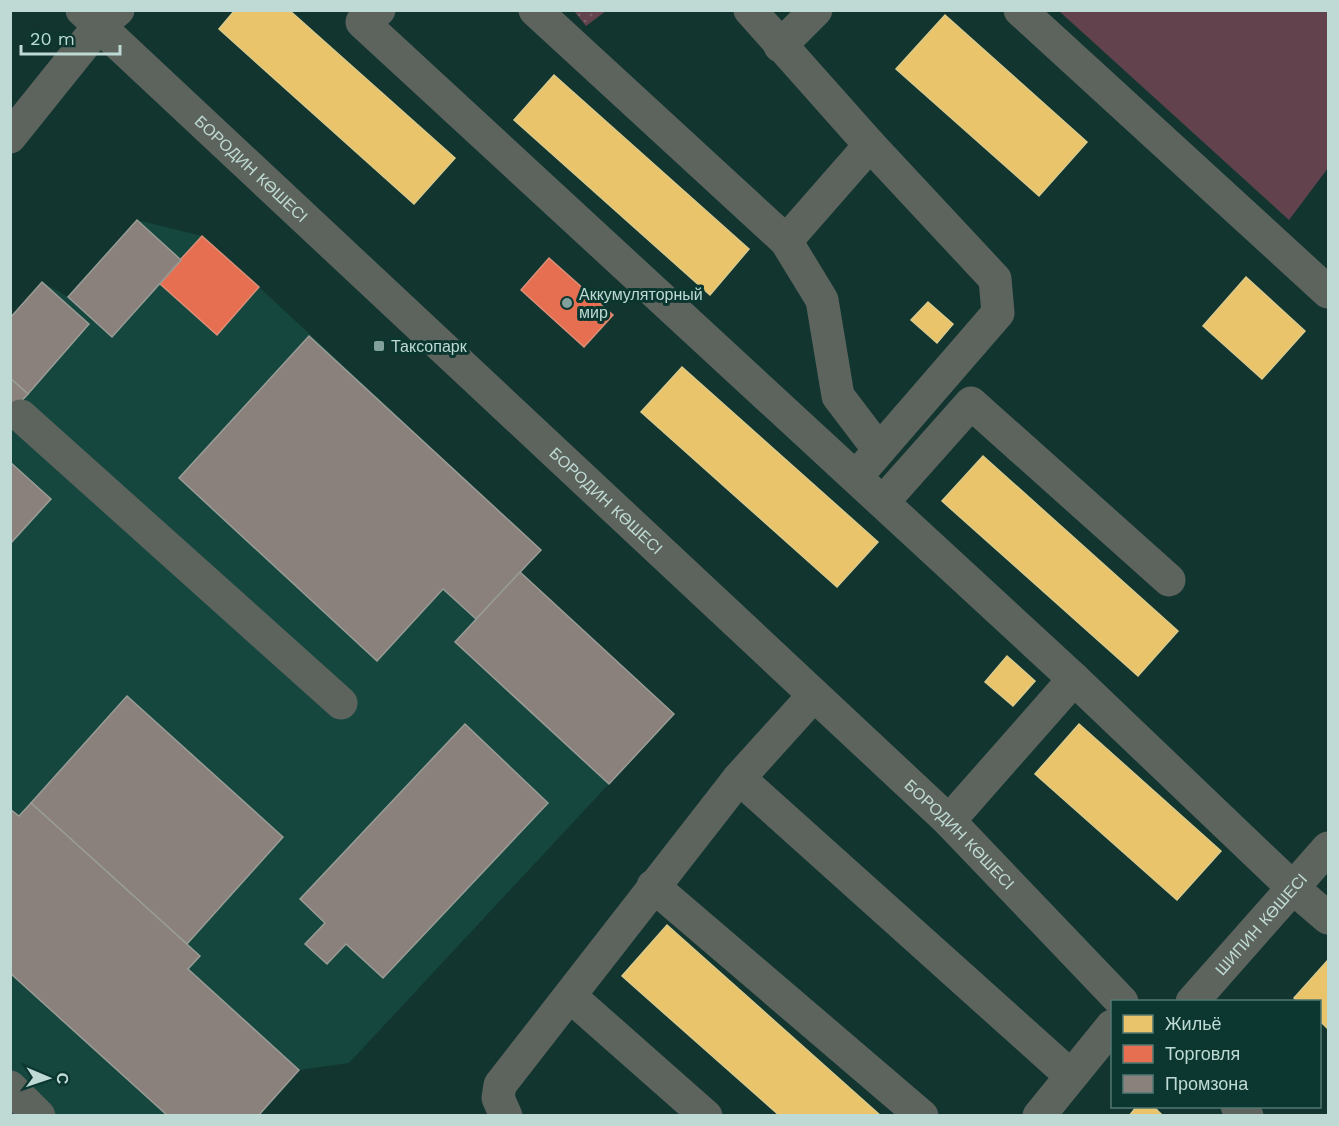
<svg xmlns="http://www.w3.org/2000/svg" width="1339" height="1126" font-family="'Work Sans',sans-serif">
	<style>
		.built { fill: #15473f }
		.grass { fill: #62434d }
		.park { fill: url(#park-dots) }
		.homes { fill: #e9c46a; stroke: #dccb8a; stroke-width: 1.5 }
		.shops { fill: #e76f51; stroke: #db8f78; stroke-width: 1.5 }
		.industry { fill: #8a817c; stroke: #9a9c96; stroke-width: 1.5 }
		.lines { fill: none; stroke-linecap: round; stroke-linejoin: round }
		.minor { stroke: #5d645e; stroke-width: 33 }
		.poi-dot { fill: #82a09b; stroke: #0b3730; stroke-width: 2 }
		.labels { text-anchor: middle; stroke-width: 6; stroke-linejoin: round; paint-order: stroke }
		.street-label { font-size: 16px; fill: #bfdad4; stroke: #0b3730 }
		.poi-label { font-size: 16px; fill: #bfdad4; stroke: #0b3730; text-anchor: start }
	</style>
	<defs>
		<pattern id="park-dots" width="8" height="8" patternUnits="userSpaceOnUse" patternTransform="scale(1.5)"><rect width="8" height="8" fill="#62434d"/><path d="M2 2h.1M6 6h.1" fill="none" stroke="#775e66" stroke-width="1.8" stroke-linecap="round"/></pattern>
	</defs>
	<rect width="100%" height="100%" fill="#123530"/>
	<polygon class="built" points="137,220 202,236 259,287 541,550 520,572 674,714 349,1063 299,1070 258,1115 11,1116 11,318 42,282 68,297"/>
	<polygon class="grass" points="1059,11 1328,11 1328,168 1289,220"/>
	<polygon class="park" points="574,11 606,11 586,26"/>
	<g class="homes">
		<polygon points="235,10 289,10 455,158 414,204 219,29"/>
		<polygon points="945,15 1087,142 1039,196 896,69"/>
		<polygon points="554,75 749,249 710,295 514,120"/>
		<polygon points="1246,277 1305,331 1262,379 1203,326"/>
		<polygon points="928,302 953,324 937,343 911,320"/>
		<polygon points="682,367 878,542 837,587 641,412"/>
		<polygon points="983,456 1178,631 1138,676 942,501"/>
		<polygon points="1007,656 1035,681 1013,706 985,682"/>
		<polygon points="1079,724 1221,851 1177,900 1035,774"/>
		<polygon points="667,925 881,1116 780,1116 622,976"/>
		<polygon points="1328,960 1328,1029 1320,1021 1320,1002 1298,1002 1294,998"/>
		<polygon points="1137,1106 1153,1106 1163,1116 1129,1116"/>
	</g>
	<g class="shops">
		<polygon points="202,236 259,287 217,335 159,283"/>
		<polygon points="549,258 613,315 584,347 521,290"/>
	</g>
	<g class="industry">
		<polygon points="137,220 181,260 112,337 68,297"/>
		<polygon points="42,282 89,324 28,394 10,378 10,318"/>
		<polygon points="309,336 541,550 476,619 443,589 377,661 179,478"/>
		<polygon points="10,378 28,394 10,413"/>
		<polygon points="10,462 51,499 10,544"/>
		<polygon points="520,572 674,714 609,784 455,642"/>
		<polygon points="127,696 283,837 187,944 31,803"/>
		<polygon points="465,724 548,803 383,978 346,944 327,964 305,944 325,923 300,899"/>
		<polygon points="31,803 200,956 188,969 299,1070 258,1116 168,1116 10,973 10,809 19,816"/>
	</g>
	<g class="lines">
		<g class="minor">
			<path id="s1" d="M 82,10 L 949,821 L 1122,1002"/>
			<polyline points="379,10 362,22 1074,679 1293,888 1328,918"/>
			<polyline points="535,10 786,241 822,300 838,396 879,450"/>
			<polyline points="750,10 870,145 995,279 998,313 856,477"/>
			<polyline points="1020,10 1328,292"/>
			<polyline points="780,46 816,10"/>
			<polyline points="10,137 99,26 118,10"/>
			<polyline points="786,241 870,145"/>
			<polyline points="21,416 341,703"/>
			<polyline points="883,502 971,403 1169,580"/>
			<polyline points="739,778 1071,1076"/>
			<polyline points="949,821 1074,679"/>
			<polyline points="653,886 922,1116"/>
			<polyline points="570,996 706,1116"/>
			<path id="s2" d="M 1192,1002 L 1328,848"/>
			<polyline points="10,1087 39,1116"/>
			<polyline points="1237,1106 1247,1116"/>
			<polyline points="506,1116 498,1098 500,1085 739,778 814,695"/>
			<polyline points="1039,1116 1112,1026"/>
		</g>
	</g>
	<g class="poi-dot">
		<circle cx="567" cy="303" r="6"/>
		<rect x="373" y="340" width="12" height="12" rx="3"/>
	</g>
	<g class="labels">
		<g class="street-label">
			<text dy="6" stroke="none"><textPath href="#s1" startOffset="232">БОРОДИН КӨШЕСІ</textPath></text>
			<text dy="6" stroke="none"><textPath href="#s1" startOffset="718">БОРОДИН КӨШЕСІ</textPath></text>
			<text dy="6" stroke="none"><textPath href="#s1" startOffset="1204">БОРОДИН КӨШЕСІ</textPath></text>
			<text dy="6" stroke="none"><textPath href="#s2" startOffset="104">ШИПИН КӨШЕСІ</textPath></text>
		</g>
		<g class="poi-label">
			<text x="579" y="300">Аккумуляторный<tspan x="579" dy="18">мир</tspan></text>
			<text x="391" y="352">Таксопарк</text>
		</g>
	</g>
	<rect width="1339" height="1126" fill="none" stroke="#bfdad4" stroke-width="24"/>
	<rect x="1111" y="1000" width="210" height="108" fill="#0b3730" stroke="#537872" stroke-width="1.5"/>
	<rect x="1123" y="1015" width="30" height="18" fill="#e9c46a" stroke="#537872" stroke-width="1.5"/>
	<text x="1165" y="1030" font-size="18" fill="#bfdad4">Жильё</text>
	<rect x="1123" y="1045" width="30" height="18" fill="#e76f51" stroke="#537872" stroke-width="1.5"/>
	<text x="1165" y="1060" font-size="18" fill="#bfdad4">Торговля</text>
	<rect x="1123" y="1075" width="30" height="18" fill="#8a817c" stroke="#537872" stroke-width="1.5"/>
	<text x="1165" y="1090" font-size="18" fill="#bfdad4">Промзона</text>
	<g transform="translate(48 1078) rotate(92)" stroke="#0b3730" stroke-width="4.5" paint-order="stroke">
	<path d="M0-4.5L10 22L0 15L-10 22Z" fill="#bfdad4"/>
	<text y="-9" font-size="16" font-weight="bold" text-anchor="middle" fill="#bfdad4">С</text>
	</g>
	<path d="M21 45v9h99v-9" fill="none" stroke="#bfdad4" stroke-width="3"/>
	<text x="30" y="45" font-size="18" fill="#bfdad4" stroke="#0b3730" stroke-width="4.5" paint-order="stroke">20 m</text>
</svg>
